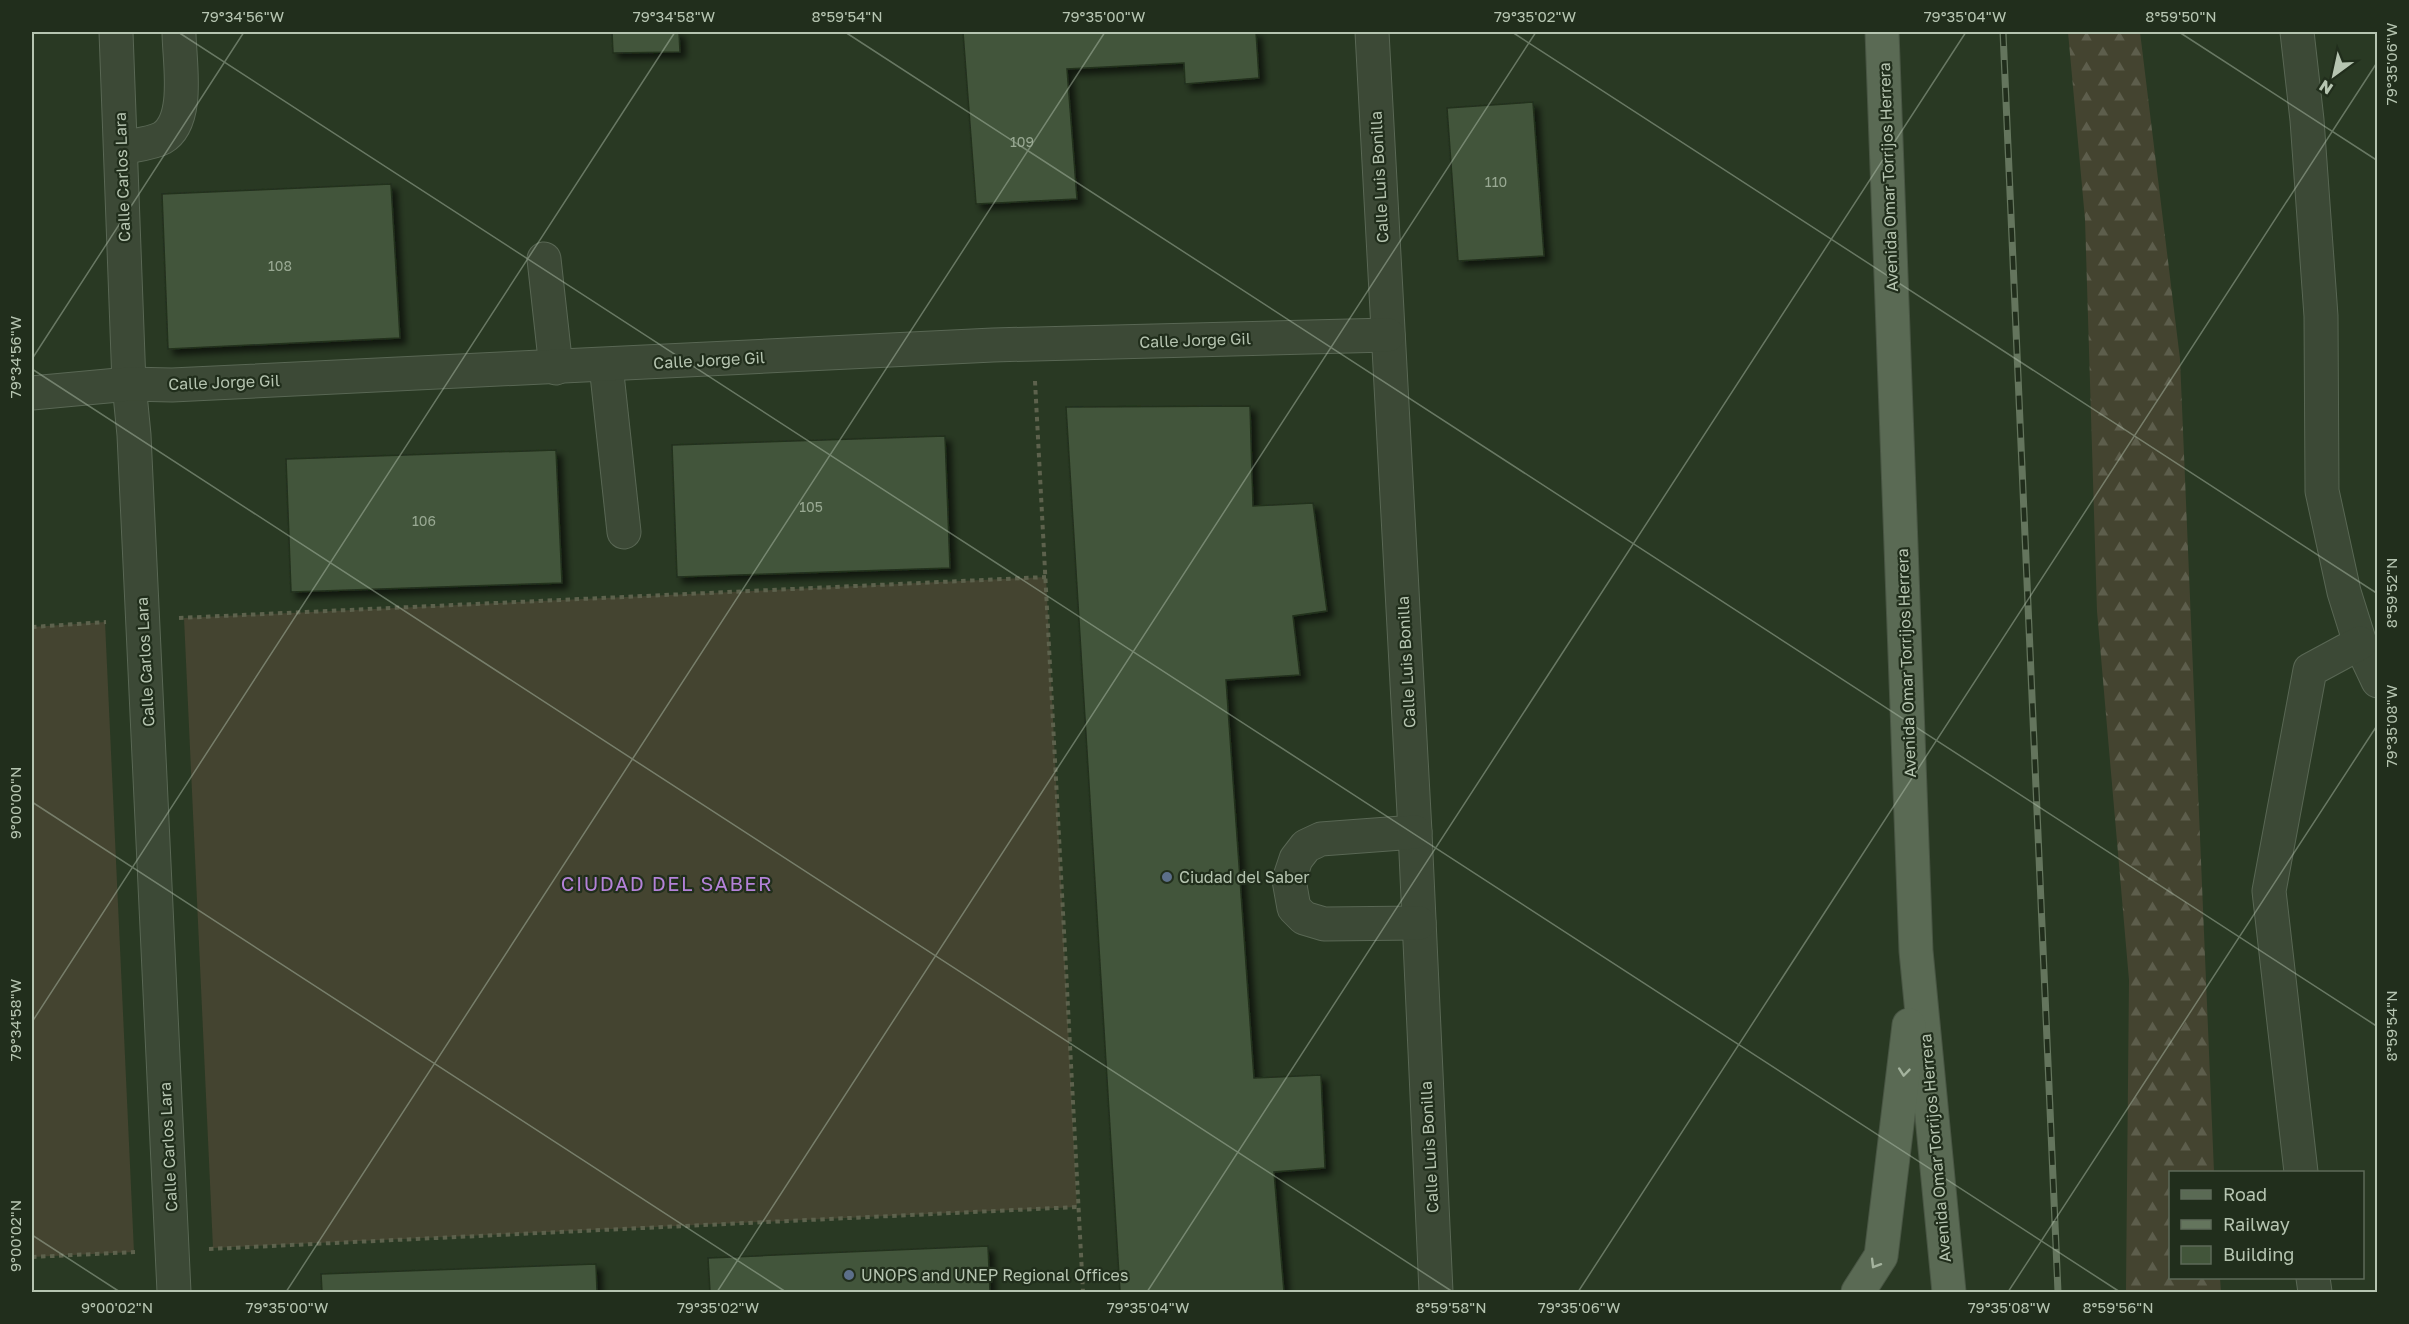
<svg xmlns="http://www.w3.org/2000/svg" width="2409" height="1324" font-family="'Golos Text',sans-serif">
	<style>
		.grass { fill: #444430 }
		.forest { fill: url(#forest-firs) }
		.building { fill: #42553a; stroke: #23301e; stroke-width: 1.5; filter: url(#shadow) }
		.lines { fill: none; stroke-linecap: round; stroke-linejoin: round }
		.minor-casing { stroke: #596754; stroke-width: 35 }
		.major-casing { stroke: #485543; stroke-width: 35 }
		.path { stroke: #5d624d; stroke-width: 4; stroke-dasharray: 4.5 4.5; stroke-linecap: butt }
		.minor { stroke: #3c4936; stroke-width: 33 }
		.major { stroke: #5a6a54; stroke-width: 33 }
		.rail-casing { stroke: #64755d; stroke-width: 7 }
		.rail { stroke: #212e1c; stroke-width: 4.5; stroke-dasharray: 14; stroke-linecap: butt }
		.oneway { stroke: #a4b39e }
		.ticks { fill: none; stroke: #b6c5b1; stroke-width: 1.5; stroke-opacity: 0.45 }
		.service-dot { fill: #5c6f8a; stroke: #212e1c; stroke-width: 2 }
		.labels { text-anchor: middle; stroke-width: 4.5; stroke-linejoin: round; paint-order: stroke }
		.number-label { font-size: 14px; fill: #99a993 }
		.street-label { font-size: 16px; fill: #b6c5b1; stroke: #212e1c }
		.poi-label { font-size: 16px; fill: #b6c5b1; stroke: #212e1c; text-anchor: start }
		.quarter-label { font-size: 20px; letter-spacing: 1.5px; fill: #b482d8; stroke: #212e1c }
		.neatline { fill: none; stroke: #b6c5b1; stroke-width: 2 }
		.ticks-label { font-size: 15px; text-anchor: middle; fill: #b6c5b1 }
	</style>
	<defs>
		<pattern id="forest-firs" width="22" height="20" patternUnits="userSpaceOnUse" patternTransform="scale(1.5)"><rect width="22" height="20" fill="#444430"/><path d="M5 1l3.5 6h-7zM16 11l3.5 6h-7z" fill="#5d5e4c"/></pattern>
		<filter id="shadow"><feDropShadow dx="5.5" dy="5.5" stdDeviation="3" flood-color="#0009"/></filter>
	</defs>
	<rect width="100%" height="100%" fill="#293923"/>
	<g class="grass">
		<polygon points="1046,577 1077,1207 213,1248 184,618"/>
		<polygon points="105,622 134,1252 32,1257 32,627"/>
	</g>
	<polygon class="forest" points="2068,32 2140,32 2180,359 2214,1172 2170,1172 2170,1278 2220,1278 2221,1292 2126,1292 2129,980 2097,611 2085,219"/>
	<g class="building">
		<polygon points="612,32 679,32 680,52 613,53"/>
		<polygon points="963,32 1256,32 1259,78 1185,84 1184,63 1067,69 1077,199 976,204"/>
		<polygon points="1533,102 1544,256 1458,261 1447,108"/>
		<polygon points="391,184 400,338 168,349 162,194"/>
		<polygon points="1250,406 1253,506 1313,503 1327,611 1293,616 1300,675 1226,680 1254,1078 1321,1075 1325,1168 1274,1172 1284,1292 1120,1292 1066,407"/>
		<polygon points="945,436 950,568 677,577 672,445"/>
		<polygon points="556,450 562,583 291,592 286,459"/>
		<polygon points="988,1246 990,1292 710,1292 708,1258"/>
		<polygon points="596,1264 597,1292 322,1292 321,1274"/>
	</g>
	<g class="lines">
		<g class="minor-casing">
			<g id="minor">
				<polyline points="116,32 129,384 134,435 174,1292"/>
				<polyline points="1372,32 1415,832 1436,1292"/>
				<polyline points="2297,32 2307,120 2321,316 2322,491 2344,592 2360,643 2378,681"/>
				<path d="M 121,148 C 133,145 151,144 162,138 C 191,121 179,60 179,32"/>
				<polyline points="544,259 556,368"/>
				<polyline points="606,365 624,532"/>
				<polyline points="32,393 129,384 172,385 993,345 1388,335"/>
				<polyline points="1415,832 1321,839 1306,846 1296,859 1289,880 1294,908 1304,918 1324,924 1419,923"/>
				<polyline points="2301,1172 2269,891 2310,670 2360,643"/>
				<polyline points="2313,1278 2315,1292"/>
			</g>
		</g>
		<g class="major-casing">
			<g id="major">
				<polyline points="1882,32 1916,951 1949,1292"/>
				<polyline points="1858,1292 1881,1256 1909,1025"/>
			</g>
		</g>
		<g class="path">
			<polyline points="1035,381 1083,1292"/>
			<polyline points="179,618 1046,577"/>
			<polyline points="32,627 106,622"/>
			<polyline points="209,1249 1077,1207"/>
			<polyline points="32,1257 135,1252"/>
		</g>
		<use href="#minor" class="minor"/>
		<use href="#major" class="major"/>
		<g class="rail-casing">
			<polyline id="rail" points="2003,32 2058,1292"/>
		</g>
		<use href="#rail" class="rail"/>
	</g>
	<defs><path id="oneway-chevron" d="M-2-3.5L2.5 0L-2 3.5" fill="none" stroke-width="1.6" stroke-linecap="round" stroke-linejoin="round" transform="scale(1.5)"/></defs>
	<g class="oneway">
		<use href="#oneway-chevron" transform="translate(1904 1072) rotate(96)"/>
		<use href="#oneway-chevron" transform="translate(1875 1264) rotate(121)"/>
	</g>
	<path class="ticks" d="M 178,32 L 2120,1292M 845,32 L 2378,1027M 1512,32 L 2378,594M 2179,32 L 2378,161M 32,359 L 244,32M 32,369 L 1453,1292M 32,802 L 786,1292M 32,1022 L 675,32M 32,1235 L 120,1292M 286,1292 L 1105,32M 717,1292 L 1536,32M 1147,1292 L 1966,32M 1578,1292 L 2378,61M 2008,1292 L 2378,724"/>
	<g class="service-dot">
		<circle cx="1167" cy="877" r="6"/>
		<circle cx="849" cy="1275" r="6"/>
	</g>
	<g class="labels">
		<g class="number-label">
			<text x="1022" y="147">109</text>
			<text x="1496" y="187">110</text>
			<text x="280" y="271">108</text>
			<text x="811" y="512">105</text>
			<text x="424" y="526">106</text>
		</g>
		<g class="street-label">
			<text transform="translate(122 177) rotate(-92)" y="6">Calle Carlos Lara</text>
			<text transform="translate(1379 177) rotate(-93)" y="6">Calle Luis Bonilla</text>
			<text transform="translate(1888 177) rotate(-92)" y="6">Avenida Omar Torrijos Herrera</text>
			<text transform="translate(1195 340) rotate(-2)" y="6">Calle Jorge Gil</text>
			<text transform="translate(709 360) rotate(-3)" y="6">Calle Jorge Gil</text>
			<text transform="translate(224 382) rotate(-2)" y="6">Calle Jorge Gil</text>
			<text transform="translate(145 662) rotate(-93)" y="6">Calle Carlos Lara</text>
			<text transform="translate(1406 662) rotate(-93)" y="6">Calle Luis Bonilla</text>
			<text transform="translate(1906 663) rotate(-92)" y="6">Avenida Omar Torrijos Herrera</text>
			<text transform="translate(168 1147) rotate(-93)" y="6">Calle Carlos Lara</text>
			<text transform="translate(1429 1147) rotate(-93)" y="6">Calle Luis Bonilla</text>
			<text transform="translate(1935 1148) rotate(-95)" y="6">Avenida Omar Torrijos Herrera</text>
		</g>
		<g class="poi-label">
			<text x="1179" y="883">Ciudad del Saber</text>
			<text x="861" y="1281">UNOPS and UNEP Regional Offices</text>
		</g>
		<g class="quarter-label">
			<text x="667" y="891">CIUDAD DEL SABER</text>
		</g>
	</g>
	<rect width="2409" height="1324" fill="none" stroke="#212e1c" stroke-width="66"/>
	<rect x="2169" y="1171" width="195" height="108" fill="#212e1c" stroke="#5d6a58" stroke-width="1.5"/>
	<rect x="2181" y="1190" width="30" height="9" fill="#5a6a54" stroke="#5d6a58" stroke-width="1.5"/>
	<text x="2223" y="1201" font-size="18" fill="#b6c5b1">Road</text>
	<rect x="2181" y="1220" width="30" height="9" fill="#64755d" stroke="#5d6a58" stroke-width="1.5"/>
	<text x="2223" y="1231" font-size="18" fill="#b6c5b1">Railway</text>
	<rect x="2181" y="1246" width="30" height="18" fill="#42553a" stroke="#5d6a58" stroke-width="1.5"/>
	<text x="2223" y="1261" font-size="18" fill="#b6c5b1">Building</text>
	<g transform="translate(2334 75) rotate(213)" stroke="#212e1c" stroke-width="4.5" paint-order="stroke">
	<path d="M0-4.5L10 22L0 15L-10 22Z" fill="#b6c5b1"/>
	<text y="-9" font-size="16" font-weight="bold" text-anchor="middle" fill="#b6c5b1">N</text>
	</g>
	<rect x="33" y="33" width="2343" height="1258" class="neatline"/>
	<g class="ticks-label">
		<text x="243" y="22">79°34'56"W</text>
		<text x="674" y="22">79°34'58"W</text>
		<text x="847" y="22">8°59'54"N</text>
		<text x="1104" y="22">79°35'00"W</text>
		<text x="1535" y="22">79°35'02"W</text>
		<text x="1965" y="22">79°35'04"W</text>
		<text x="2181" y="22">8°59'50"N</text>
		<text transform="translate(2392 64) rotate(-90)" y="5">79°35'06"W</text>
		<text transform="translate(16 357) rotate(-90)" y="5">79°34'56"W</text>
		<text transform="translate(2392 593) rotate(-90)" y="5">8°59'52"N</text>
		<text transform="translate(2392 726) rotate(-90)" y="5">79°35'08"W</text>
		<text transform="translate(16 803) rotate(-90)" y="5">9°00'00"N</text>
		<text transform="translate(16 1020) rotate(-90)" y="5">79°34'58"W</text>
		<text transform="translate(2392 1026) rotate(-90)" y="5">8°59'54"N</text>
		<text transform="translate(16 1236) rotate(-90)" y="5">9°00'02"N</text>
		<text x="117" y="1313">9°00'02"N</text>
		<text x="287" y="1313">79°35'00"W</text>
		<text x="718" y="1313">79°35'02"W</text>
		<text x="1148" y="1313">79°35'04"W</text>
		<text x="1451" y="1313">8°59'58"N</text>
		<text x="1579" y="1313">79°35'06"W</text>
		<text x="2009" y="1313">79°35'08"W</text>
		<text x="2118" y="1313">8°59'56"N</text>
	</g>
</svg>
